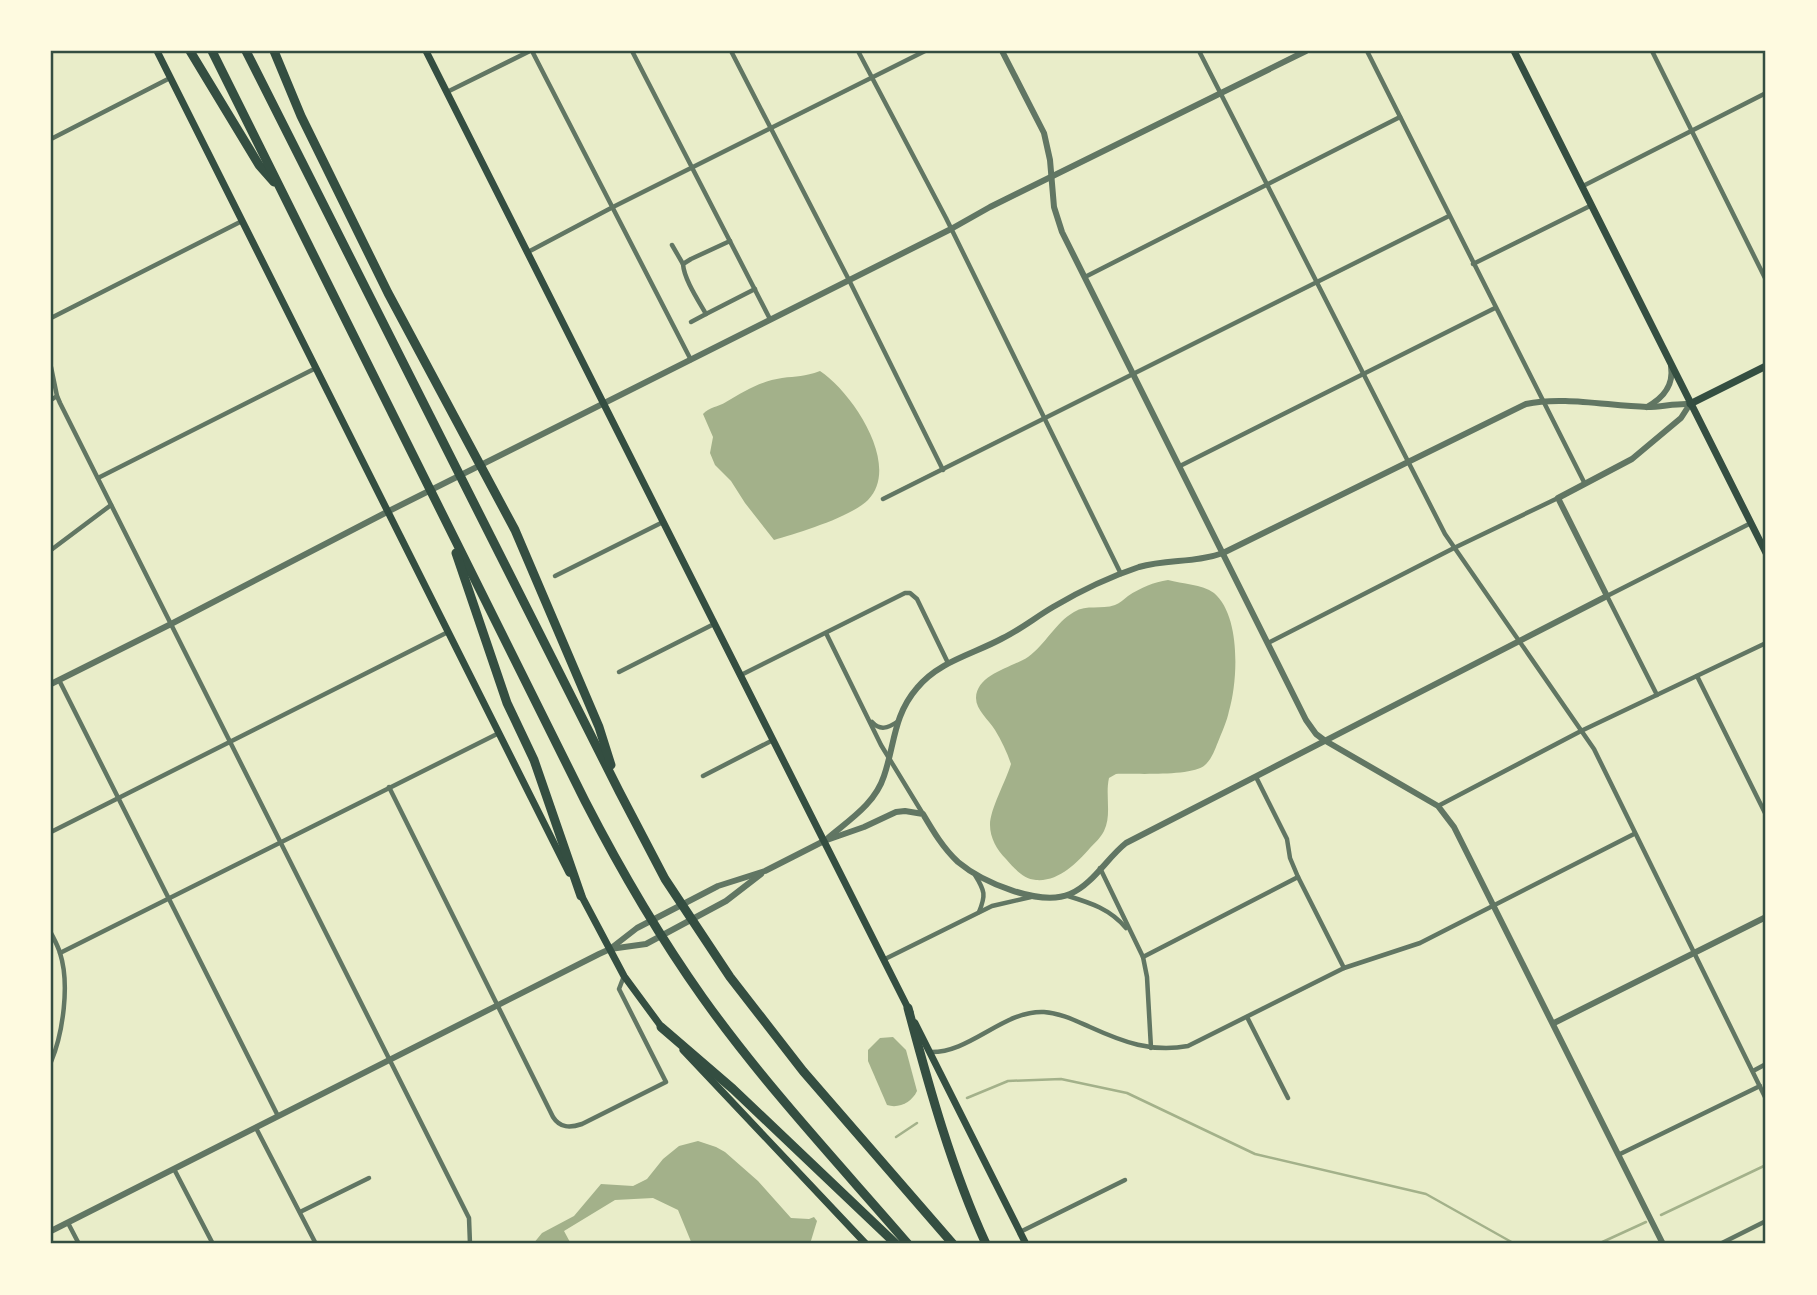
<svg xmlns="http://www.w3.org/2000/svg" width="1817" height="1295" font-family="Commissioner,sans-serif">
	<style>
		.water { fill: #a3b18a }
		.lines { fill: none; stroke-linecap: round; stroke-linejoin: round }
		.stream { stroke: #a3b18a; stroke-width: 2.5 }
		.minor { stroke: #617663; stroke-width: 4.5 }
		.tertiary { stroke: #617663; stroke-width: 6 }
		.secondary { stroke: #344e41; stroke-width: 7 }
		.motorway { stroke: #344e41; stroke-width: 9 }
		.neatline { fill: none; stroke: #344e41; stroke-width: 2.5 }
	</style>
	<rect width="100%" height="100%" fill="#e9edc9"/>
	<g class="water">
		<path d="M 820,371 C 851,391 902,465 868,500 C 851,517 798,533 774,540 L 745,503 L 731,481 L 715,465 L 710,453 L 713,437 L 703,414 C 709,407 718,407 726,402 C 744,391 761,381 782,378 C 797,376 804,377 820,371 Z"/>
		<path d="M 1168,580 C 1182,584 1202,584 1214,593 C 1241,616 1238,680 1229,711 C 1227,721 1222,732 1218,742 C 1215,749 1212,759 1205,765 C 1192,777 1135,773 1116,774 L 1109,778 C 1105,795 1112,815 1104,831 C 1101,837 1095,843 1090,848 C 1077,863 1058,882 1036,880 C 1023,879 1014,868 1006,859 C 997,850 990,838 990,825 C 990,809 1006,781 1011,764 C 1007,752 1001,740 995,730 C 989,720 976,710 976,698 C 977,674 1011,668 1028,657 C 1046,644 1055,623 1074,612 C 1087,604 1101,610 1115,605 C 1120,603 1124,599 1128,596 C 1140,588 1154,582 1168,580 Z"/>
		<path d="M 893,1037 L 906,1050 L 917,1091 C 912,1102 899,1109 887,1105 L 868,1061 L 868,1050 L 880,1038 Z"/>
		<polygon points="698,1141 716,1147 725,1152 758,1181 791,1218 809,1219 814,1217 817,1221 810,1244 692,1244 678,1210 653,1198 615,1200 564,1231 571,1244 533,1244 542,1233 574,1216 601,1184 633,1186 647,1179 663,1159 679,1146"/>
	</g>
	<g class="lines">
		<g class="stream">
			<polyline points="967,1098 1008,1081 1061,1079 1127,1093 1255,1154 1426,1194 1515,1244"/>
			<polyline points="896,1137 917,1123"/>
			<polyline points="1661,1215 1766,1165"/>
			<polyline points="1598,1244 1646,1222"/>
		</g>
		<g class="minor">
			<polyline points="532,51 691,360"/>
			<polyline points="632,51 770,319"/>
			<polyline points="731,51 849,280 943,470"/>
			<polyline points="858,51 946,218 1121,574"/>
			<polyline points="1199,51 1445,534 1594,749 1766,1099"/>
			<polyline points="1367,51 1585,484"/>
			<polyline points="1652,51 1766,280"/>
			<polyline points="447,92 530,51"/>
			<polyline points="51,139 170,78"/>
			<polyline points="1583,186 1766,93"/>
			<path d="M 730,241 L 691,259 L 683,264 C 684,279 698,300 706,314 L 755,289"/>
			<polyline points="672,245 683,264"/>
			<polyline points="528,252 613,207 925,51"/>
			<polyline points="1473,264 1592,205"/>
			<polyline points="1085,277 1400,117"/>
			<polyline points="51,318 242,221"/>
			<polyline points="691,322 706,314"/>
			<polyline points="51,367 57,396 60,403 469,1218 470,1244"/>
			<polyline points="51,400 57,396"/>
			<polyline points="1180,466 1495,308"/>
			<polyline points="98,478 316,368"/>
			<polyline points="883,499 1449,216"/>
			<polyline points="51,550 111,505"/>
			<polyline points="555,576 663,522"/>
			<polyline points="826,633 881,745 923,814"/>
			<polyline points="1268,643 1454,548 1558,498"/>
			<polyline points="619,672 714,624"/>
			<polyline points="741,675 905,593 910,593 917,599 948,663"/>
			<polyline points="1697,676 1766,815"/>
			<polyline points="59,680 278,1116"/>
			<polyline points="1657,695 1607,596 1751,523"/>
			<path d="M 872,722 C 880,731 888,728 897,722"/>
			<polyline points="703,776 773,740"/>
			<polyline points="1256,777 1287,839 1290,858 1298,877 1344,968"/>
			<path d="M 389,787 L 553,1117 C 560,1128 570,1128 582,1124 L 666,1082 L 619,989 L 624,976"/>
			<polyline points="1438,806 1581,731 1766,643"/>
			<polyline points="51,832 448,632"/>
			<polyline points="1100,868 1143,957 1147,977 1151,1048"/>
			<path d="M 975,875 C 985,891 986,895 979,912"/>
			<path d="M 1068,896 C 1091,903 1110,909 1126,928"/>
			<path d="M 51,933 C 54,939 58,946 60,953 C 70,984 63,1033 51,1062"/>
			<polyline points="60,953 499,733"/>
			<polyline points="1143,957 1298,877"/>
			<polyline points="883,960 992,906 1031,897"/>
			<polyline points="1247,1017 1288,1098"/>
			<path d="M 929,1052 C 970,1054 1003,1010 1044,1012 C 1060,1013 1076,1021 1090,1027 C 1123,1042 1152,1053 1188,1046 L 1344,968 L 1420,943 L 1634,834"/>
			<polyline points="1753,1071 1766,1064"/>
			<polyline points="256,1128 316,1244"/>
			<polyline points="1618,1155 1760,1086"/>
			<polyline points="174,1169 213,1244"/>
			<polyline points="300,1212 369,1178"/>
			<polyline points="68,1223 79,1244"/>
			<polyline points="1020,1232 1125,1180"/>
			<polyline points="1720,1244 1766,1221"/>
		</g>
		<g class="tertiary">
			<polyline points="1002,51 1044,133 1050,160 1054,207 1062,232 1306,720 1316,734 1324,740 1438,806 1454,827 1663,1244"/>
			<path d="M 1647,407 C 1663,398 1674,386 1671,366"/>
			<polyline points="51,684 171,624 387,512 951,229 990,207 1306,51"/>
			<path d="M 828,838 C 849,820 875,804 884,776 C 895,744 893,716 917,688 C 939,661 974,654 1003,638 C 1021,629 1036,617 1053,607 C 1080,591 1109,577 1139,567 C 1167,559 1196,563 1223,553 L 1526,404 C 1562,396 1609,406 1647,407 C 1662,407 1675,403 1690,404"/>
			<path d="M 610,949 L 637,928 L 718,886 L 765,871 L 824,841 L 864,827 L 896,812 L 905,811 L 923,814 C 933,831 943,848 958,862 C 982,882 1040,907 1070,894 C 1093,884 1107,858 1126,843 L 1607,596 L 1558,498 L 1632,459 L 1681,418 L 1690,404"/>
			<polyline points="1554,1023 1766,917"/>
			<polyline points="51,1231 599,954 610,949 646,944 726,901 761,874"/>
		</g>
		<g class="secondary">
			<polyline points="157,51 569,873"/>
			<polyline points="426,51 910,1012"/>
			<polyline points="1514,51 1766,553"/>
			<polyline points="1690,404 1766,366"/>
			<polyline points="580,893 624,976 663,1029"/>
			<polyline points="915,1023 1026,1244"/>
			<polyline points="683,1050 866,1244"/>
		</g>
		<g class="motorway">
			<polyline points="190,51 259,165 274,182"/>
			<path d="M 212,51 L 585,801 C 620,869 659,936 703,998 C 765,1085 839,1164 908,1244"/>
			<polyline points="246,51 620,793 665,879 730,977 803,1071 953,1244"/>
			<polyline points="274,51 301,116 388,293 515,530 599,727 611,765"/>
			<polyline points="456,553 507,703 534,760 581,896"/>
			<path d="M 908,1008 C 929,1087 952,1170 986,1244"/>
			<polyline points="661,1027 733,1089 896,1244"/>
		</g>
	</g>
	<rect width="1817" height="1295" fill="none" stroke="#fefae0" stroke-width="105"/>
	<rect x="52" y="52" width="1712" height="1190" class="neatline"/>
</svg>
